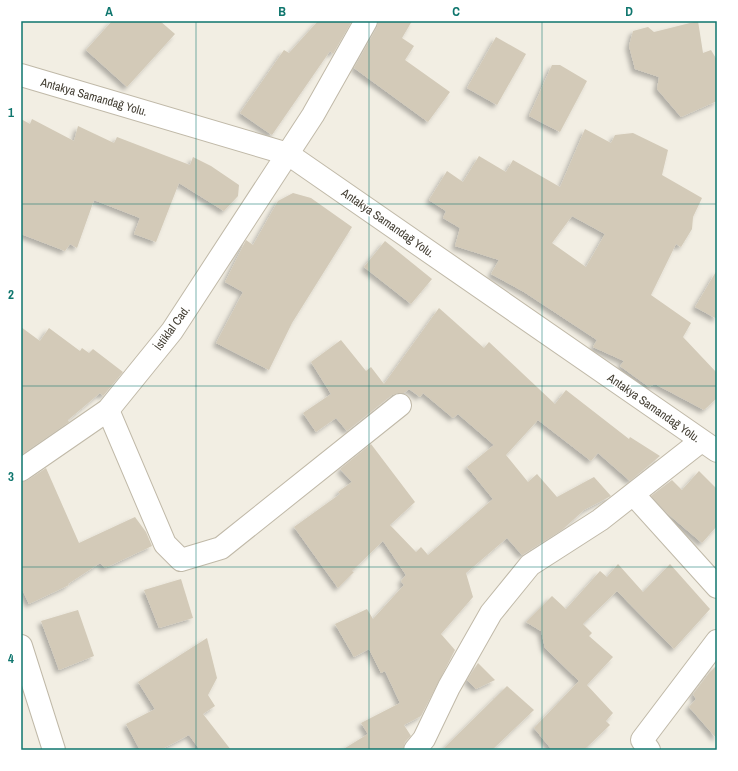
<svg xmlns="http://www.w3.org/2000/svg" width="738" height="771" font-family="'Archivo Narrow',sans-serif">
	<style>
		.building { fill: #d3cab8; fill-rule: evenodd; filter: url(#shadow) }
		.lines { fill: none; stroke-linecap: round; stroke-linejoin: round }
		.minor-casing { stroke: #c0b9a8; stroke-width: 24 }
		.tertiary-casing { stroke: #c0b9a8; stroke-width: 24 }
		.minor { stroke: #fff; stroke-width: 22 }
		.tertiary { stroke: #fff; stroke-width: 22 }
		.grid { fill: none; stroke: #0f766e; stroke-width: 1; stroke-opacity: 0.55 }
		.labels { text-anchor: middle; stroke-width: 3; stroke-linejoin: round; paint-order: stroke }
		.street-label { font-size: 12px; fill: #433e33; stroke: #fff }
		.neatline { fill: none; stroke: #0f766e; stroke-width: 1.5 }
		.grid-label { font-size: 13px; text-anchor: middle; font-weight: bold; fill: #0f766e }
	</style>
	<defs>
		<filter id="shadow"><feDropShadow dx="-3.5" dy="3.5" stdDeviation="2" flood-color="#0004"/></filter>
	</defs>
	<rect width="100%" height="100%" fill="#f2eee3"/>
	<g class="building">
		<polygon points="112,21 160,21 175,34 127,87 86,50"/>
		<polygon points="318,21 352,21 333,54 330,51 272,135 240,113 284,50 289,53"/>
		<polygon points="378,21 412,21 402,38 414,46 405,60 450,92 428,122 354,68 377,27"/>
		<polygon points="698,21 703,53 711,50 717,60 717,101 681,117 657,89 659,77 635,69 629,46 633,31 648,27 654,32"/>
		<polygon points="496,37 526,54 497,105 467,88"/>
		<polygon points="552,65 560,65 587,81 560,132 529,116"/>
		<polygon points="21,119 30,124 32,119 74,141 78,126 114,143 117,137 190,165 193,157 211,166 239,185 238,196 224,211 179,183 156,242 134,234 140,218 94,200 77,248 70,244 65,251 21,234"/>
		<path d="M 585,129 L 611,143 L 615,135 L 633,133 L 668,150 L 662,175 L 702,198 L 693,217 L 692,229 L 681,247 L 676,244 L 651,295 L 691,323 L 683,337 L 717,373 L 717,398 L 704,410 L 655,384 L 649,387 L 620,366 L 624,361 L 593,347 L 597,340 L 524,292 L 491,274 L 499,260 L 455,246 L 460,228 L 443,218 L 446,211 L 429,200 L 447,171 L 463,182 L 479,156 L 506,172 L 513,160 L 560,187 ZM 572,216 L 605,234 L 586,267 L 552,243 Z"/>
		<polygon points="293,193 311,198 352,227 292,323 269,370 216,343 243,292 225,282 246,240 253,245 278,201"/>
		<polygon points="385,241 432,279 411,304 364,267"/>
		<polygon points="717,270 717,319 695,307"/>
		<polygon points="439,308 484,348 489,342 555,404 566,390 629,439 630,437 660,456 630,481 598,453 591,461 538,420 506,455 528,482 537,474 557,497 594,477 611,496 584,510 562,530 522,555 507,538 466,573 473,597 441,634 455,650 421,716 404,725 411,736 405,742 403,750 342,750 368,734 361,723 400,703 385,671 381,673 369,649 354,657 335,624 367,609 373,619 404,585 401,581 406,575 383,541 352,571 354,572 338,588 294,527 340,494 338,492 352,482 340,469 371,444 415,502 390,525 416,552 421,547 428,555 493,499 467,467 494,445 458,414 453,418 423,393 420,397 409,389 404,393 398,393 392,395 347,431 336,418 316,432 303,413 331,394 311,362 341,340 366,371 371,367 384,384"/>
		<polygon points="21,327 40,341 49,328 80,351 82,348 89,353 93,349 123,372 103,396 100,393 68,420 69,422 21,455"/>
		<polygon points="46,468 79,543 135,517 146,532 152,546 105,568 100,563 68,584 69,585 29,604 21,587 21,482 28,480"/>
		<polygon points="699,471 717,489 717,526 702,543 668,514 651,496 672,480 682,490"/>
		<polygon points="618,564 643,592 670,564 710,609 674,649 617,591 583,624 592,633 589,636 613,657 587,685 613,713 606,721 610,725 584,750 552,750 534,728 579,681 545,648 541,631 526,622 552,596 566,609 600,571 607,577"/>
		<polygon points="181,579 193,618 159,628 144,590"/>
		<polygon points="78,610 94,656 59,670 41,621"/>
		<polygon points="207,638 217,678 208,695 215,706 203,714 231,750 200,750 189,735 160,750 140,750 126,724 155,709 138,682"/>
		<polygon points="478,663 495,680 476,689 467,680"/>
		<polygon points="717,665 717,739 689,707 696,699 693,694 709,673"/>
		<polygon points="507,686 534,710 492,750 442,750"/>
	</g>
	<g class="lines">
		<g class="minor-casing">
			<g id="minor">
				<polyline points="108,410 165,544 181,560 221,548 400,405"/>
				<polyline points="21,470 108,410 172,331 313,115 366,21"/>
				<polyline points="634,495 717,587"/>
				<polyline points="21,646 54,750"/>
				<polyline points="415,750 424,739 449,687 491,613 530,565 600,520 701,441"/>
				<polyline points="649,750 642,740 717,641"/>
			</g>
		</g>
		<g class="tertiary-casing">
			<polyline id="tertiary" points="21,75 288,154 717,451"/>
		</g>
		<use href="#minor" class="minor"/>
		<use href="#tertiary" class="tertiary"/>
	</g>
	<path class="grid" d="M 196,21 L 196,750M 369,21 L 369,750M 542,21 L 542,750M 21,204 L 717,204M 21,386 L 717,386M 21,567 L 717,567"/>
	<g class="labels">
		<g class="street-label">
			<text transform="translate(94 97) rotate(16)" y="4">Antakya Samandağ Yolu.</text>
			<text transform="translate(388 223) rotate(35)" y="4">Antakya Samandağ Yolu.</text>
			<text transform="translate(172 328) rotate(-54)" y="4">İstiklal Cad.</text>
			<text transform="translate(654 408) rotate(35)" y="4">Antakya Samandağ Yolu.</text>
		</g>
	</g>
	<rect width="738" height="771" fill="none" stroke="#ffffff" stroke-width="44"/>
	<rect x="22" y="22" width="694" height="727" class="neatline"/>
	<g class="grid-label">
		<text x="109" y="16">A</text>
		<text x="282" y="16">B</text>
		<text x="456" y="16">C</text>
		<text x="629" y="16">D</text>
		<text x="11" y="117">1</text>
		<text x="11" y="299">2</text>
		<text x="11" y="481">3</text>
		<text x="11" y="663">4</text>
	</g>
</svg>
